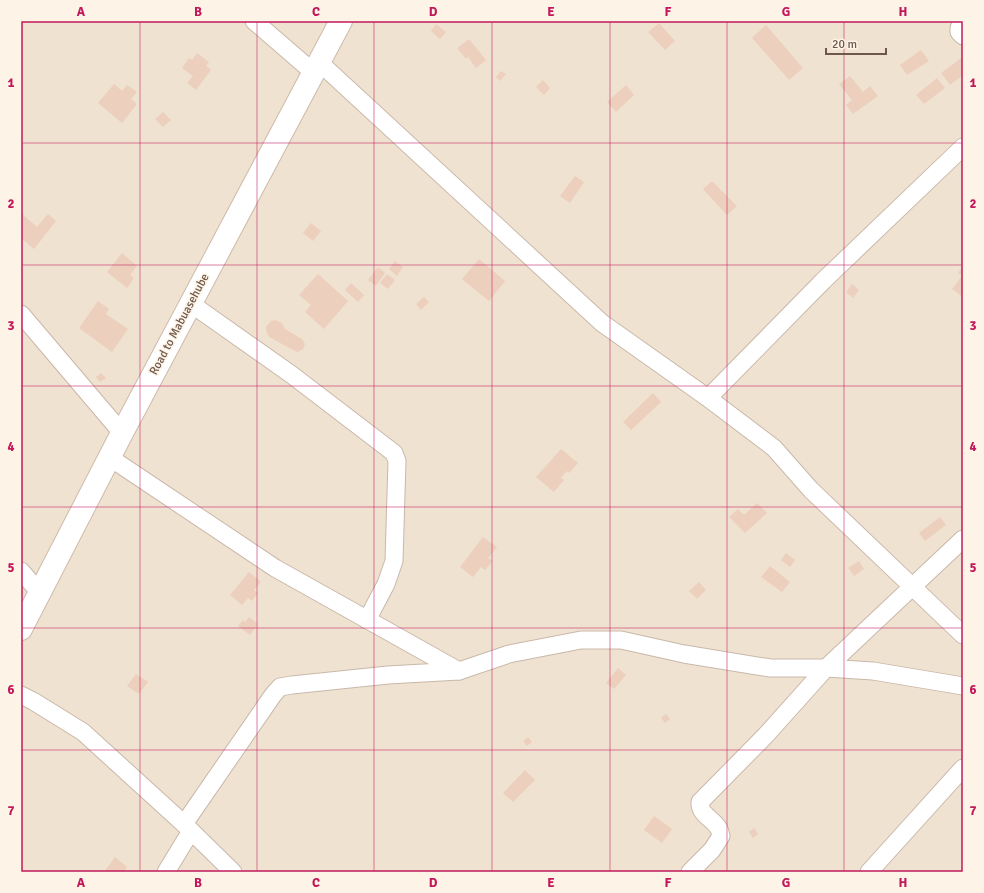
<svg xmlns="http://www.w3.org/2000/svg" width="984" height="893" font-family="Signika,sans-serif">
	<style>
		.residential { fill: #f0e2d1 }
		.building { fill: #eccfbc }
		.lines { fill: none; stroke-linecap: round; stroke-linejoin: round }
		.minor-casing { stroke: #c9b8aa; stroke-width: 19 }
		.secondary-casing { stroke: #cebaaa; stroke-width: 24 }
		.minor { stroke: #fff; stroke-width: 17 }
		.secondary { stroke: #fff; stroke-width: 22 }
		.grid { fill: none; stroke: #c2185b; stroke-width: 1; stroke-opacity: 0.55 }
		.labels { text-anchor: middle; stroke-width: 3; stroke-linejoin: round; paint-order: stroke }
		.street-label { font-size: 12px; fill: #6e584b; stroke: #fdf4e7 }
		.neatline { fill: none; stroke: #c2185b; stroke-width: 1.5 }
		.grid-label { font-size: 13px; text-anchor: middle; font-weight: bold; fill: #c2185b }
	</style>
	<rect width="100%" height="100%" fill="#f9f0e2"/>
	<rect class="residential" x="21" y="21" width="942" height="851"/>
	<g class="building">
		<polygon points="659,23 675,41 665,50 648,32"/>
		<polygon points="436,24 446,32 440,39 431,31"/>
		<polygon points="766,25 803,68 789,80 752,38"/>
		<polygon points="469,39 486,60 476,68 468,57 466,59 457,48"/>
		<polygon points="921,50 929,61 907,75 900,65"/>
		<polygon points="197,53 209,62 206,66 211,70 196,90 187,83 193,76 182,68 189,58 192,60"/>
		<polygon points="961,58 963,61 963,75 950,85 941,73"/>
		<polygon points="501,71 506,74 500,81 496,77"/>
		<polygon points="850,76 863,92 870,86 878,96 853,114 846,105 852,100 839,84"/>
		<polygon points="937,78 945,88 924,104 916,95"/>
		<polygon points="543,80 550,88 544,95 536,87"/>
		<polygon points="114,84 122,91 127,85 137,92 131,99 137,104 122,123 98,103"/>
		<polygon points="626,85 634,95 616,112 607,102"/>
		<polygon points="163,112 171,120 163,127 155,119"/>
		<polygon points="575,176 584,182 570,203 560,196"/>
		<polygon points="712,181 737,206 727,215 703,189"/>
		<polygon points="21,213 37,227 48,214 56,221 34,249 21,238"/>
		<polygon points="311,223 321,231 313,241 303,233"/>
		<polygon points="122,253 137,266 130,275 134,278 127,288 107,272"/>
		<polygon points="479,259 505,281 489,301 462,279"/>
		<polygon points="395,261 403,267 397,276 389,269"/>
		<polygon points="963,266 963,297 952,289 962,276 958,273"/>
		<polygon points="378,267 385,273 376,286 368,280"/>
		<polygon points="318,274 348,301 324,329 305,312 311,305 299,295"/>
		<polygon points="387,274 395,280 388,289 380,283"/>
		<polygon points="351,283 364,295 358,302 345,290"/>
		<polygon points="852,284 859,290 853,298 846,292"/>
		<polygon points="424,297 429,302 421,310 416,304"/>
		<polygon points="98,301 109,309 106,314 128,329 112,352 79,328"/>
		<polygon points="275,320 282,323 285,329 302,339 305,344 303,349 298,352 295,351 269,337 266,330 266,327 271,321"/>
		<polygon points="101,373 106,378 100,382 96,377"/>
		<polygon points="653,393 661,402 631,430 623,422"/>
		<polygon points="561,449 578,463 569,473 567,471 561,478 564,480 554,492 536,477"/>
		<polygon points="757,503 767,513 745,533 729,517 738,509 744,515"/>
		<polygon points="940,517 946,525 925,541 919,533"/>
		<polygon points="483,537 497,547 488,558 493,561 485,570 481,567 473,577 460,567"/>
		<polygon points="786,553 795,560 790,567 781,560"/>
		<polygon points="859,561 864,569 854,576 848,568"/>
		<polygon points="770,566 790,582 782,592 761,577"/>
		<polygon points="249,572 261,582 254,590 258,593 252,601 248,598 242,605 230,595"/>
		<polygon points="699,582 706,590 697,599 689,591"/>
		<polygon points="249,617 258,624 250,635 238,626 243,620 245,622"/>
		<polygon points="618,668 626,675 614,689 606,683"/>
		<polygon points="136,674 148,682 139,694 127,686"/>
		<polygon points="666,714 670,719 665,723 661,718"/>
		<polygon points="528,737 532,742 527,746 523,741"/>
		<polygon points="525,770 535,780 513,802 503,793"/>
		<polygon points="654,816 672,829 662,843 644,830"/>
		<polygon points="754,828 758,834 753,838 749,832"/>
		<polygon points="115,857 127,867 124,872 104,872"/>
	</g>
	<g class="lines">
		<g class="minor-casing">
			<g id="minor">
				<polyline points="254,21 313,72"/>
				<polyline points="963,23 959,28 959,32 963,36"/>
				<polyline points="319,62 602,323 708,398 774,448 811,490 963,635"/>
				<polyline points="190,303 292,375 394,453 397,461 394,561 386,584 367,620"/>
				<polyline points="21,314 122,433"/>
				<polyline points="708,398 823,281 963,147"/>
				<polyline points="109,457 275,568 459,671"/>
				<polyline points="21,571 40,593"/>
				<polyline points="21,695 33,701 83,732 184,824 233,872"/>
				<polyline points="184,824 273,695 280,687 292,685 388,675 459,671 509,654 581,640 621,640 684,654 770,668 826,668 873,671 963,686"/>
				<polyline points="166,872 191,831"/>
				<path d="M 690,872 L 712,850 L 721,836 C 720,833 720,831 719,829 C 714,819 699,815 700,802 L 766,735 L 826,668 L 963,539"/>
				<polyline points="869,872 963,768"/>
			</g>
		</g>
		<g class="secondary-casing">
			<polyline id="secondary" points="21,629 122,433 341,21"/>
		</g>
		<use href="#minor" class="minor"/>
		<use href="#secondary" class="secondary"/>
	</g>
	<path class="grid" d="M 140,21 L 140,872M 257,21 L 257,872M 374,21 L 374,872M 492,21 L 492,872M 610,21 L 610,872M 727,21 L 727,872M 844,21 L 844,872M 21,143 L 963,143M 21,265 L 963,265M 21,386 L 963,386M 21,507 L 963,507M 21,628 L 963,628M 21,750 L 963,750"/>
	<g class="labels">
		<g class="street-label">
			<text transform="translate(179 324) rotate(-62)" y="4">Road to Mabuasehube</text>
		</g>
	</g>
	<rect width="984" height="893" fill="none" stroke="#fdf4e7" stroke-width="44"/>
	<path d="M826 48v6h60v-6" fill="none" stroke="#6e584b" stroke-width="2"/>
	<text x="832" y="48" font-size="12" fill="#6e584b" stroke="#fdf4e7" stroke-width="3" paint-order="stroke">20 m</text>
	<rect x="22" y="22" width="940" height="849" class="neatline"/>
	<g class="grid-label">
		<text x="81" y="16">A</text>
		<text x="198" y="16">B</text>
		<text x="316" y="16">C</text>
		<text x="433" y="16">D</text>
		<text x="551" y="16">E</text>
		<text x="668" y="16">F</text>
		<text x="786" y="16">G</text>
		<text x="903" y="16">H</text>
		<text x="11" y="87">1</text>
		<text x="973" y="87">1</text>
		<text x="11" y="208">2</text>
		<text x="973" y="208">2</text>
		<text x="11" y="330">3</text>
		<text x="973" y="330">3</text>
		<text x="11" y="451">4</text>
		<text x="973" y="451">4</text>
		<text x="11" y="572">5</text>
		<text x="973" y="572">5</text>
		<text x="11" y="694">6</text>
		<text x="973" y="694">6</text>
		<text x="11" y="815">7</text>
		<text x="973" y="815">7</text>
		<text x="81" y="887">A</text>
		<text x="198" y="887">B</text>
		<text x="316" y="887">C</text>
		<text x="433" y="887">D</text>
		<text x="551" y="887">E</text>
		<text x="668" y="887">F</text>
		<text x="786" y="887">G</text>
		<text x="903" y="887">H</text>
	</g>
</svg>
